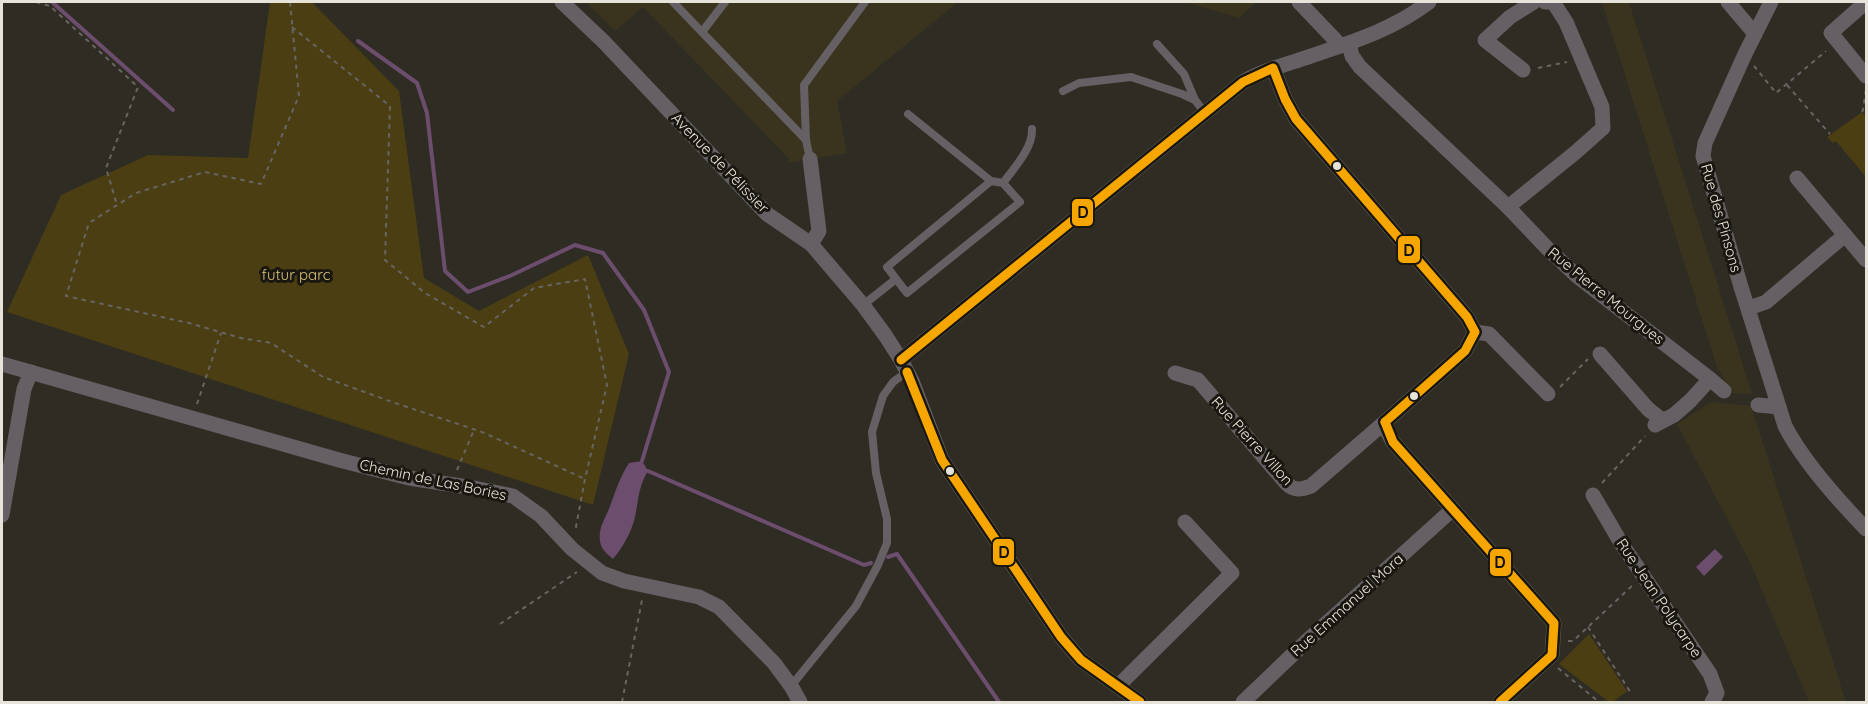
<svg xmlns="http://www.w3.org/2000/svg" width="1868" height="704" font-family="Quicksand,sans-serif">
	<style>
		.built { fill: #3a341f }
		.green { fill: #4b3e12 }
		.water { fill: #6d4d6d }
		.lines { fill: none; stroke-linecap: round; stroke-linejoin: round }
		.stream { stroke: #6d4d6d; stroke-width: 4 }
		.path { stroke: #686464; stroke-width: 2; stroke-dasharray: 4.5 4.5; stroke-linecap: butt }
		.service { stroke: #646064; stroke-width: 8 }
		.minor { stroke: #646064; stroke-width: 15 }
		.bus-1-casing { stroke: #191710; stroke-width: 14 }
		.bus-1 { stroke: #f7a600; stroke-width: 9 }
		.bus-dot { fill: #e6e3d9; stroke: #191710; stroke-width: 2 }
		.labels { text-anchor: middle; stroke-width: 6; stroke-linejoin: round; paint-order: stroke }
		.street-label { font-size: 15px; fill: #e6e3d9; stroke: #191710 }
		.park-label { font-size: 15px; fill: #dac377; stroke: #191710 }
		.line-badge { stroke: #191710; stroke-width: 2 }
		.pale-badge-label { font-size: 16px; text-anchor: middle; font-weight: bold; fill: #111 }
	</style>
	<rect width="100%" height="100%" fill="#2e2c23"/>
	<g class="built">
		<polygon points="586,2 958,2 837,101 847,153 787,163 789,159 643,7 615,31"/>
		<polygon points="1184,2 1256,2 1239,18"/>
		<polygon points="1602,2 1629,2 1752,394 1732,393 1717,367"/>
		<polygon points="1711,402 1751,406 1846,702 1809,702 1750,562 1677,424"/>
	</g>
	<g class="green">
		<polygon points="270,2 312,2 399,91 424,278 479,311 588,255 629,354 593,505 7,312 61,195 148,155 248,158"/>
		<polygon points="1862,112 1866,117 1866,177 1836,141 1833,143 1827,137"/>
		<polygon points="1589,634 1627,691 1613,702 1609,702 1559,664"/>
	</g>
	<g class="water">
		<path d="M 642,461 L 648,471 C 638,488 639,498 635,517 C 631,533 623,547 613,559 C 607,554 601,549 600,541 C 598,527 606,518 610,506 C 616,490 620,477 629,463 Z"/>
		<polygon points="1715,549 1723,557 1704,576 1696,567"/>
	</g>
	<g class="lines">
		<g class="stream">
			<polyline points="52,2 173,110"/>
			<polyline points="358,41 417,83 427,113 445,271 468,292 512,275 575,245 603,253 644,310 669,372 642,461"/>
			<polyline points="648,471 864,565 871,563"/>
			<polyline points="888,557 897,554 999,702"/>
		</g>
		<g class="path">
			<polyline points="36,2 50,6 138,87 106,168 117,205"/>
			<polyline points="290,2 299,96 261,184 205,172 136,193 89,223 66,296 189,323 241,338 271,343 323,377 395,403 482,432 585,479"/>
			<polyline points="292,27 390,106 385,260 425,293 484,327 534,288 585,279 607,385 585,479 575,532"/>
			<polyline points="1754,66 1776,93 1826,51"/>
			<polyline points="1538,68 1567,62"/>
			<polyline points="1787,85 1830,134"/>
			<polyline points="1862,112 1863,110 1866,89"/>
			<polyline points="1560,387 1588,359"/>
			<polyline points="197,404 221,333"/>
			<polyline points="457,470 474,430"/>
			<polyline points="1602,483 1645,436"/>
			<polyline points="500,624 577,572"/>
			<polyline points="1588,627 1631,693"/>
			<polyline points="1568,641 1573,641 1633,585"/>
			<polyline points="1558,668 1599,702"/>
			<polyline points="622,702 642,600"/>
		</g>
		<g class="service">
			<polyline points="673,2 806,140"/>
			<polyline points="702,32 725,2"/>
			<polyline points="1157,44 1184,74 1195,100"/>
			<polyline points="1063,91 1079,83 1131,77 1182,94 1195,100 1205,113"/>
			<polyline points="908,114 991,181"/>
			<polyline points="810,159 806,140 804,85 865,2"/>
			<path d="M 1003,183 C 1014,168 1033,148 1032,129"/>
			<polyline points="863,305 896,279 907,293 1020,202 1003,183 991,181 887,267 896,279"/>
			<polyline points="791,686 856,606 878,565 887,543 887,519 876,473 872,432 883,396 893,382 907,372"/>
		</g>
		<g class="minor">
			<polyline points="562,2 604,42 767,214 811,244 863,305 885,335 901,360 912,381 942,460 1061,637 1081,660 1140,702"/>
			<polyline points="1299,2 1341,46"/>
			<polyline points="1728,2 1755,34"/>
			<path d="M 1771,2 L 1745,54 L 1705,143 L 1703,156 L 1741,287 L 1785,426 C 1803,461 1839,501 1866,529"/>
			<polyline points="1866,2 1831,33 1866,76"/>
			<polyline points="1349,43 1352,56 1360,67 1508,207 1547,248 1577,276 1710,379 1690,401 1674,415 1655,425"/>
			<polyline points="1523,70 1485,40 1510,17 1534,2"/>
			<polyline points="810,159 819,231 811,244"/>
			<polyline points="1797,178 1845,235"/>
			<polyline points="1508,207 1576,152 1603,128 1602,107 1566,22 1553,2 1545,2"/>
			<polyline points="1749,308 1766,302 1845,235 1866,260"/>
			<polyline points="1475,332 1489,334 1548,394"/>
			<polyline points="1600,354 1648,409 1662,420"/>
			<path d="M 901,360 L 1243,82 C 1260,72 1280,66 1299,60 C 1345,44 1390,32 1429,2"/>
			<polyline points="2,364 339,460 409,478 474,488 513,496 541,516 572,549 602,573 624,581 699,597 719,607 774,663 791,686 800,702"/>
			<path d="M 1175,373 L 1198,380 L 1286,483 C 1294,491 1301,490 1311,486 L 1385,422 L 1465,351 L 1475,332 L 1467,317 L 1296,119 L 1285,99 L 1273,68"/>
			<polyline points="1710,379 1724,391"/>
			<polyline points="1758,405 1779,407"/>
			<polyline points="1385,422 1388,433 1393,442 1554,623 1552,655 1500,702"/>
			<polyline points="1593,495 1621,543 1710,674 1717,693 1712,702"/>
			<polyline points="2,515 24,389 31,372"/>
			<polyline points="1118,686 1232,573 1185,522"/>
			<polyline points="1243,702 1310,638 1453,509"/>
		</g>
		<g class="bus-1-casing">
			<g id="bus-1">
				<polyline points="901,360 1243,82 1273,68 1285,99 1296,119 1467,317 1475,332 1465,351 1385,422"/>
				<polyline points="907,372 942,460 1061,637 1081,660 1140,702"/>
				<polyline points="1385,422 1393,442 1554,623 1552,655 1500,702"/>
			</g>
		</g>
		<use href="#bus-1" class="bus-1"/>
	</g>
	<g class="bus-dot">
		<circle cx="1337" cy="166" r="5"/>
		<circle cx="1414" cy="396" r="5"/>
		<circle cx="950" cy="471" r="5"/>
	</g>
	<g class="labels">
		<g class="street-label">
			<text transform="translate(720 163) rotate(46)" y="5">Avenue de Pélissier</text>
			<text transform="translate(1721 218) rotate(74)" y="5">Rue des Pinsons</text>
			<text transform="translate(1606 296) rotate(39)" y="5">Rue Pierre Mourgues</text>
			<text transform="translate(1252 441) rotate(48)" y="5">Rue Pierre Villon</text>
			<text transform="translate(433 480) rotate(12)" y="5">Chemin de Las Bories</text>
			<text transform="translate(1659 598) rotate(56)" y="5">Rue Jean Polycarpe</text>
			<text transform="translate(1347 605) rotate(-42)" y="5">Rue Emmanuel Mora</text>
		</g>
		<g class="park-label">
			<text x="296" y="280">futur parc</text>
		</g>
	</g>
	<g class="line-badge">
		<rect x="1071" y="198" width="23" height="29" rx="6" fill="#f7a600"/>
		<rect x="1397" y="235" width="24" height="29" rx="6" fill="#f7a600"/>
		<rect x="992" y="538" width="23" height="28" rx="6" fill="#f7a600"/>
		<rect x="1489" y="548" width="23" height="29" rx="6" fill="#f7a600"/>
	</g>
	<g class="pale-badge-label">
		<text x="1083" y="218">D</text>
		<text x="1409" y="256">D</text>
		<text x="1004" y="558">D</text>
		<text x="1500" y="568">D</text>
	</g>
	<rect width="1868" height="704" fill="none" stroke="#e6e3d9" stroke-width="6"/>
</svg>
